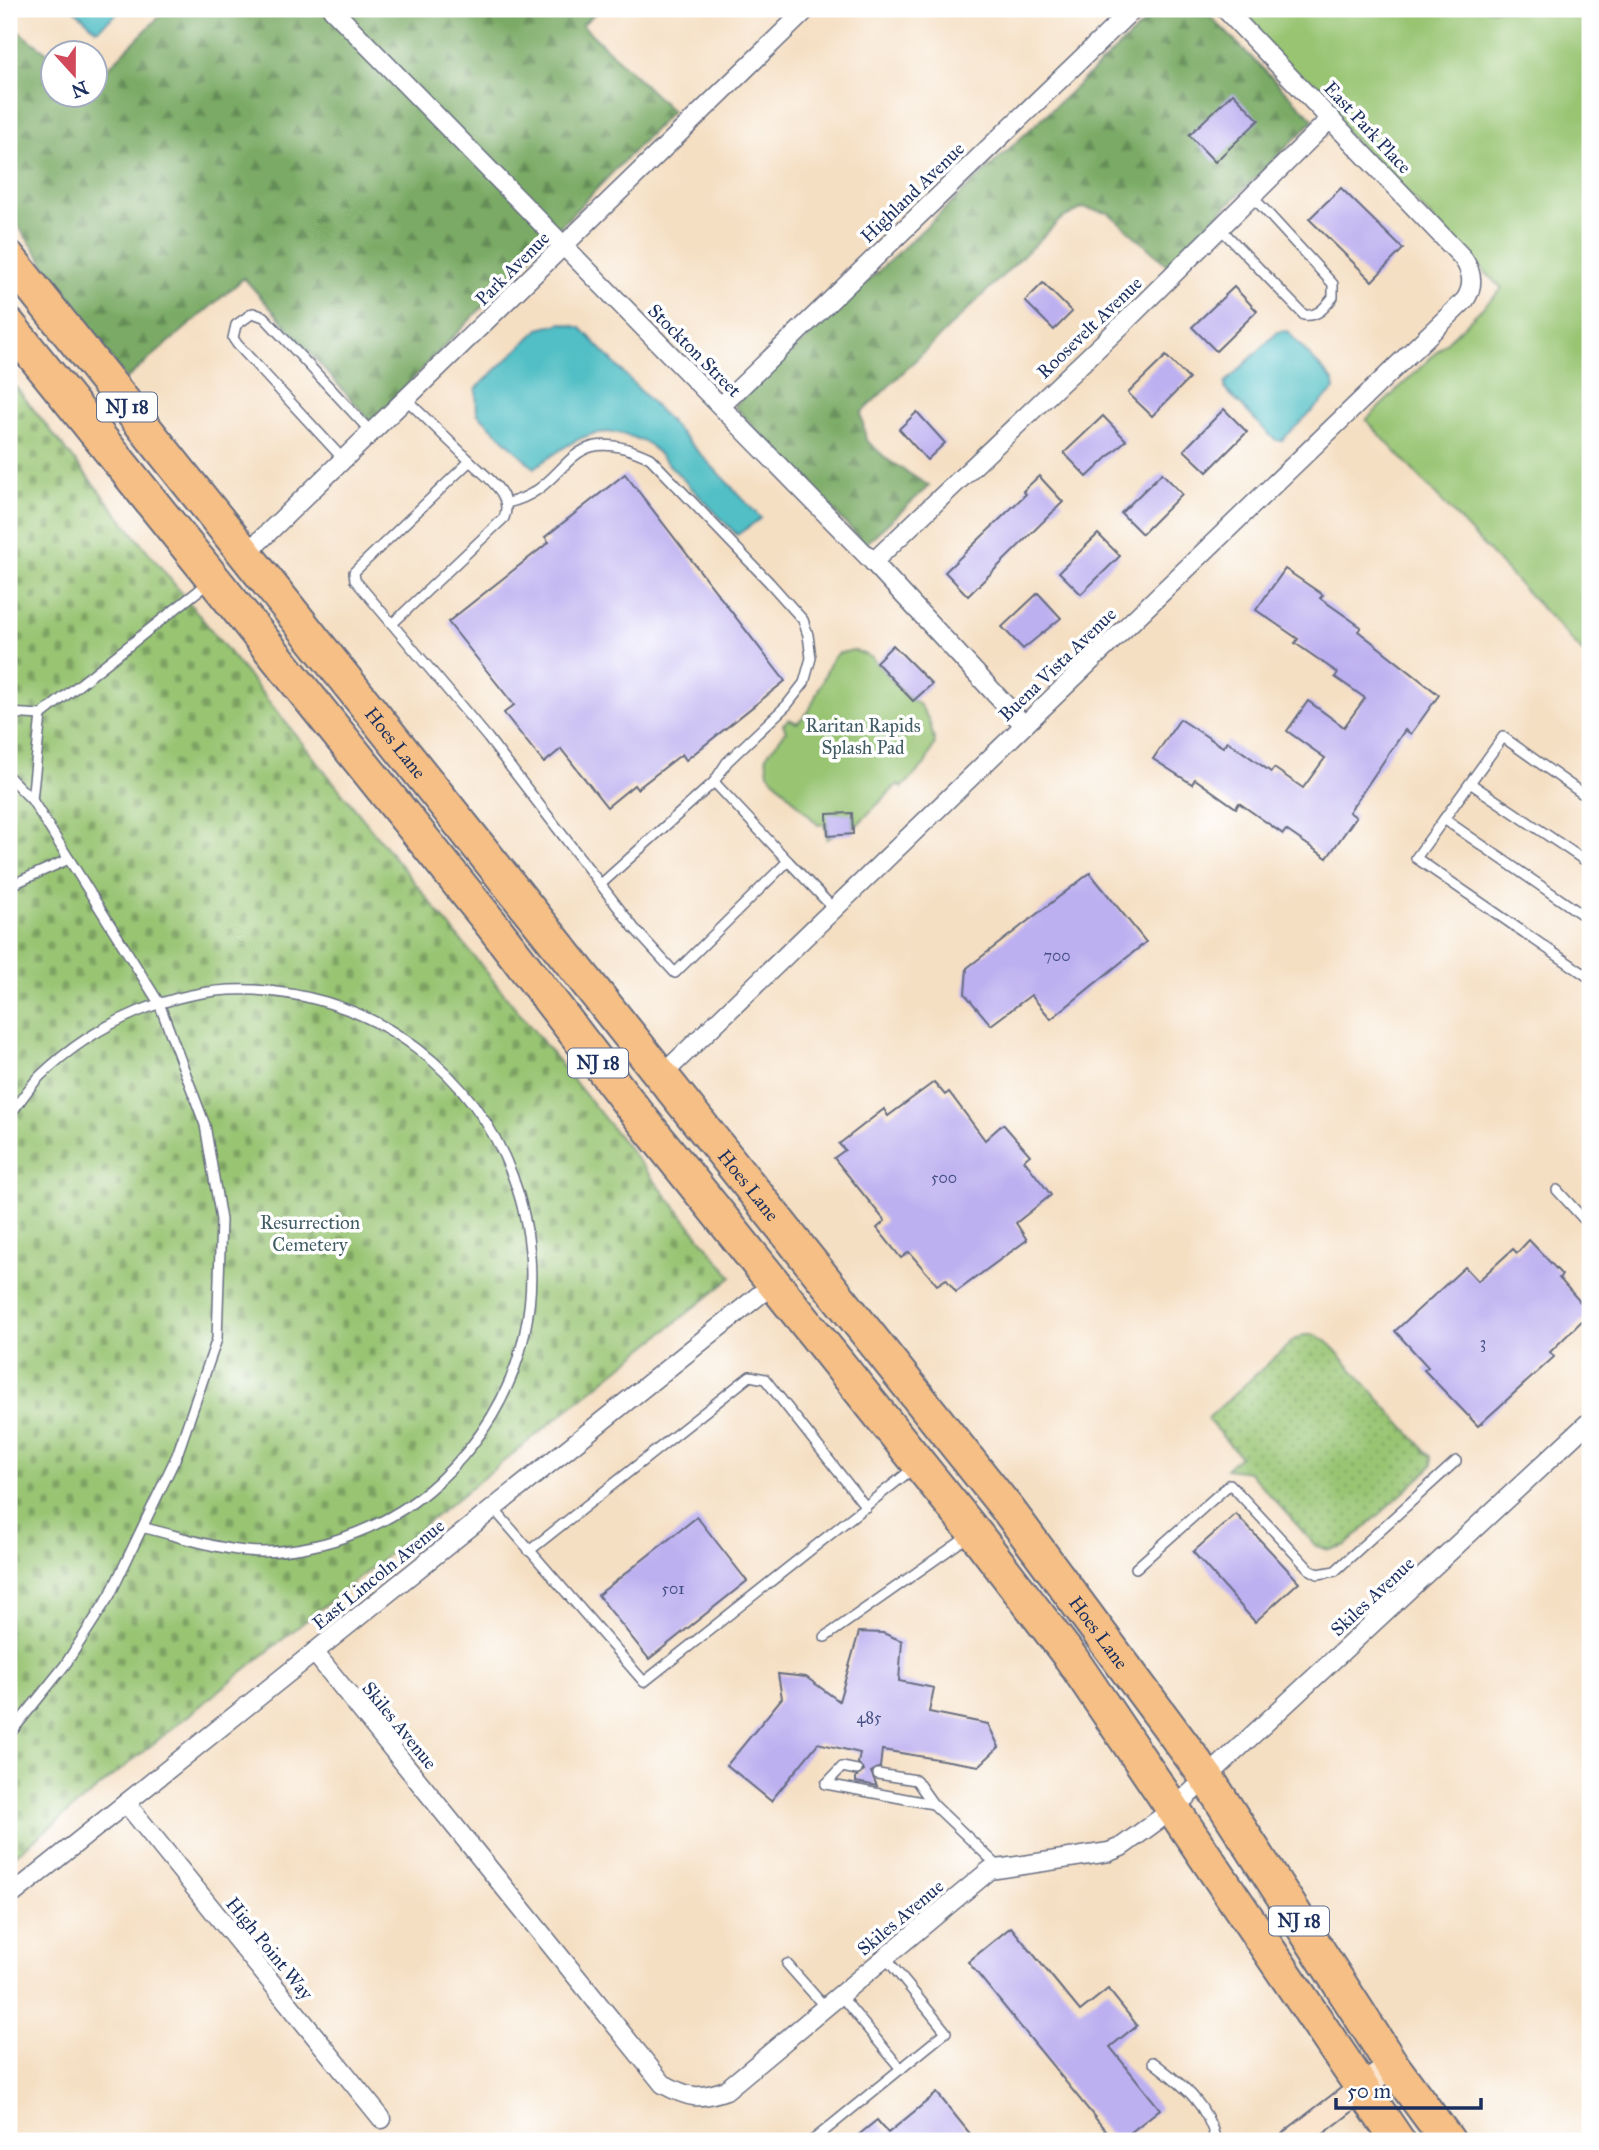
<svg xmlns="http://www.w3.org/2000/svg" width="1599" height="2150" font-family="'IM FELL Great Primer',serif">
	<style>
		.grass { fill: url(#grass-dots); stroke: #5a7a68; stroke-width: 2 }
		.forest { fill: url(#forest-firs); stroke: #4a6c62; stroke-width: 2 }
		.cemetery { fill: url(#cemetery-stones); stroke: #5a7a68; stroke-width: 2 }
		.green { fill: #99c573; stroke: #5a7a68; stroke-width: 2 }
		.water { fill: #51bfc5; stroke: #367792; stroke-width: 2 }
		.building { fill: #bdb0f0 }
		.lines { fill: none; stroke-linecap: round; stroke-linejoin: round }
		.lane-casing { stroke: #676d81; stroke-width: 12 }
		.street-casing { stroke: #676d81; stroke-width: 21 }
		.secondary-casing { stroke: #676d81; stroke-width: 28 }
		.highway-casing { stroke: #676d81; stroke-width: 37 }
		.lane { stroke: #fff; stroke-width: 9 }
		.street { stroke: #fff; stroke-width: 18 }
		.secondary { stroke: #fbe5cf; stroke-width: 24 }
		.highway { stroke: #f5bf86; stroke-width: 33 }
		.labels { text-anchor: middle; stroke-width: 7; stroke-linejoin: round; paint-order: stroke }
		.number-label { font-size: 16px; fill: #444f82 }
		.shield { fill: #fff; stroke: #5f6d8e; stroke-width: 2 }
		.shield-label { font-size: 18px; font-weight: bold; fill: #1b2f5e }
		.street-label { font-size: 19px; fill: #1b2f5e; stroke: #fff }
		.park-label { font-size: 19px; fill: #415c64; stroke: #fff }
	</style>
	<defs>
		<pattern id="grass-dots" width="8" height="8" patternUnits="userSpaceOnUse" patternTransform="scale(1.75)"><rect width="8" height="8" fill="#99c573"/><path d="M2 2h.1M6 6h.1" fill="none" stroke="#7ca062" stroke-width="1.8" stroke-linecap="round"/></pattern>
		<pattern id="forest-firs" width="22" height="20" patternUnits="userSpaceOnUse" patternTransform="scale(1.75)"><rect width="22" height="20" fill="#7aaa65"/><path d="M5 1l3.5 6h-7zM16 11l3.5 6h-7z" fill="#638b56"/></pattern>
		<pattern id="cemetery-stones" width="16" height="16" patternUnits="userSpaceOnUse" patternTransform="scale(1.75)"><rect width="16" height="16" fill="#99c573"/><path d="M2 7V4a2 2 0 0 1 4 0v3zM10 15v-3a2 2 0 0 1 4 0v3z" fill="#7ca062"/></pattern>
	</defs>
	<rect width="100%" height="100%" fill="#fff"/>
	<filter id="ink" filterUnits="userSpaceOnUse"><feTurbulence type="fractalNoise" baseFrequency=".0143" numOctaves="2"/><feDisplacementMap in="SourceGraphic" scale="14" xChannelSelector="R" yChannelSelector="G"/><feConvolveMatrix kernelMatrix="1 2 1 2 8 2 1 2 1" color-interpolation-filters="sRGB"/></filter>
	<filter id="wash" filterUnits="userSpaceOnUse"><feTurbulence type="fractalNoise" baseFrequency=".00686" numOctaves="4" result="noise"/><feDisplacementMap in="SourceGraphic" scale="28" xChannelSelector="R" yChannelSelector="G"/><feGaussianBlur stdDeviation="1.57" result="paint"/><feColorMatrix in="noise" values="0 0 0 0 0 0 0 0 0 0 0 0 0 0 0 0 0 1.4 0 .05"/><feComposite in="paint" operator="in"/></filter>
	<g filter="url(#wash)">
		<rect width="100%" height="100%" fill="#f5dfc3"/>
		<polygon class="grass" points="1304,1335 1315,1335 1328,1342 1431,1457 1432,1465 1427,1471 1346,1545 1329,1550 1316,1546 1249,1472 1226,1469 1240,1456 1207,1419 1295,1339"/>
		<g class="forest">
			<polygon points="167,9 600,9 582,25 672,111 371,422 244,278 126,379 9,213 9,25 52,56 52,94 94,94 95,81"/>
			<polygon points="1159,9 1203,9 1314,120 1167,265 1109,213 1083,208 1061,219 861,413 866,440 888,460 929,486 865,544 734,406"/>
		</g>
		<polygon class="cemetery" points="9,379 732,1277 9,1860"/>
		<g class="green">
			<polygon points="1224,9 1590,9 1590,660 1366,420 1502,289"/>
			<polygon points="853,650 871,657 905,695 920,705 929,720 935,743 925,764 902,788 898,784 853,829 852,814 828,815 828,835 833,835 827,839 825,824 818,825 768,773 766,756 786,731 783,724 789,719 797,723 809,711 832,659 837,654"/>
		</g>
		<g class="water">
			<polygon points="73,9 123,9 97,30"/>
			<path d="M 562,323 L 581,328 L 761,518 L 737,535 L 650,445 C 600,417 576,439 534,468 L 477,413 L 476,389 L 539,329 Z"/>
			<polygon points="1287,331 1334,382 1335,389 1281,441 1275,440 1225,389 1225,383 1278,332"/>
		</g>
		<g id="blocks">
			<g class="building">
				<polygon points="1233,93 1259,120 1215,162 1189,135"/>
				<polygon points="1341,188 1403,249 1372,281 1309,219"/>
				<polygon points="1043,283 1072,312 1054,330 1025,301"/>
				<polygon points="1234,287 1257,311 1216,351 1192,327"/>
				<polygon points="1166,356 1189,379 1152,416 1128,393"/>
				<polygon points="1224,409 1247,432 1207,472 1184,450"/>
				<polygon points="917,412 945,443 927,460 899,429"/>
				<polygon points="1103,416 1126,440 1087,477 1064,453"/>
				<polygon points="1162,473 1182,494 1142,534 1121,513"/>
				<polygon points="625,474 785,681 686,760 682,754 637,789 634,785 607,807 561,749 544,763 504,713 514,705 448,622 549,542 545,537"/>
				<polygon points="1039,476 1063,502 968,596 945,572 1026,494 1023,491"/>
				<polygon points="1098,534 1120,556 1081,594 1059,572"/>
				<polygon points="1285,569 1323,595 1320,598 1361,627 1358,631 1439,695 1411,734 1405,730 1375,774 1349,812 1356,817 1327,858 1286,830 1283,834 1239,803 1236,808 1195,779 1192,784 1153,759 1180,719 1223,747 1227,741 1271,772 1274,768 1303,788 1325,758 1287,731 1308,701 1344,727 1365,698 1335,677 1338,673 1295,643 1298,639 1256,610"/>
				<polygon points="1038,593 1061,618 1023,649 1002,627"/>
				<polygon points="893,645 932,684 913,701 876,662"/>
				<polygon points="852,813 853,834 828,836 827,814"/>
				<polygon points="1090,873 1146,942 1051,1019 1031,995 991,1025 965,994 967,968"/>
				<polygon points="934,1082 945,1095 949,1092 985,1140 1003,1124 1030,1155 1024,1160 1051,1195 1016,1223 1027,1240 956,1292 946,1279 937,1285 909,1252 901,1258 877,1228 885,1221 834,1158 845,1150 839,1144 884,1109 888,1116"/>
				<polygon points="1529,1240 1562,1275 1559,1278 1590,1313 1550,1352 1554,1357 1478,1426 1424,1370 1428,1367 1395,1331 1465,1267 1478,1281 1513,1249 1517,1253"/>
				<polygon points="1236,1514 1299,1582 1255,1622 1193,1552"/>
				<polygon points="697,1517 747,1581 649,1659 598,1595"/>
				<polygon points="859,1632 883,1633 902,1641 899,1681 934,1688 929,1712 988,1724 999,1747 979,1766 882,1750 880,1767 871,1772 877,1786 856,1782 856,1777 864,1771 858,1763 860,1753 818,1743 771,1801 727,1765 782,1698 778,1674 806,1677 839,1701"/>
				<polygon points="1011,1927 1080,2011 1108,1989 1137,2025 1110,2047 1160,2109 1120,2141 1114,2141 968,1962"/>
				<polygon points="937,2093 976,2141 851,2141 877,2120 888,2133"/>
			</g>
		</g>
	</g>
	<g filter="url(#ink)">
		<use href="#blocks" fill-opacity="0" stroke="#676d81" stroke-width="2"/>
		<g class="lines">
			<g class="lane-casing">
				<g id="lane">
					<path d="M 1220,228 L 1304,315 C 1318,317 1325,307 1333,297 L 1333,284 L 1252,196"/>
					<polyline points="407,400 470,461 354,572 355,580 488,738 634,928 675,973 788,861 833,908"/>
					<polyline points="344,460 237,344 233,338 236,325 253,313 264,317 372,433"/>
					<path d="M 507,503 C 573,489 562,416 650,458 L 769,582 L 803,620 L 808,635 L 811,658 L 804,683 L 787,705 L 727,762 L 714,782"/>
					<path d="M 393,623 L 504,518 C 514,494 485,476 470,461"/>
					<polyline points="9,713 41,715 207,584"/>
					<polyline points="9,777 32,800 159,1003 205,1125 221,1220 217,1339 177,1455 110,1595 65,1665 9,1735"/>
					<polyline points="1470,783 1590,864"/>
					<polyline points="1590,799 1503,737 1416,858 1590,978"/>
					<polyline points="32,800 41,715"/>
					<polyline points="1444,819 1590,920"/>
					<polyline points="601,884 714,782 788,861"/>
					<polyline points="9,886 69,859"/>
					<path d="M 9,1116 C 19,1103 29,1087 40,1076 C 96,1022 176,986 254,990 C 510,1004 626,1308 438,1482 C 392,1525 327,1550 264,1552 C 224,1552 183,1537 145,1528"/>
					<polyline points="1557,1190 1590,1226"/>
					<polyline points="493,1508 644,1682 915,1467"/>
					<polyline points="529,1551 750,1376 765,1379 866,1507"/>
					<polyline points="1136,1568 1230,1484 1309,1569 1318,1574 1335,1571 1456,1461"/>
					<polyline points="825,1637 970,1535"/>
					<polyline points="878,1774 916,1780 933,1804"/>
					<polyline points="826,1784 933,1804 999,1867"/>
					<polyline points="826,1784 842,1767 857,1770"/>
					<polyline points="787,1964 825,2007"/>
					<polyline points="840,1995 901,2069"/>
					<path d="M 1153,2062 C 1183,2085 1207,2103 1216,2141"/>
					<polyline points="812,2141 946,2032 885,1957"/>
				</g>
			</g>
			<g class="street-casing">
				<g id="street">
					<polyline points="332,9 873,562 1024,725"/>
					<polyline points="721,406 1133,9"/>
					<polyline points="244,556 807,9"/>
					<polyline points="873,562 1124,323 1331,118"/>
					<path d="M 662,1075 L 1465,300 C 1475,285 1472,271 1462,257 L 1225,9"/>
					<path d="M 314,1652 L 663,2084 C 689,2098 698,2100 726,2090 L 990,1870 L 1109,1852 L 1121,1847 L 1172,1810 L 1590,1421"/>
					<polyline points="126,1803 382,2119"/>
					<polyline points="9,1897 773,1284"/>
				</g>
			</g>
			<g class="secondary-casing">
				<polyline id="secondary" points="1293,2141 1392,2065"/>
			</g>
			<g class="highway-casing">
				<g id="highway">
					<path id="s1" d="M 9,258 L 1009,1511 L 1207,1778 L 1392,2065 L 1448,2141"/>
					<polyline points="9,325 493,926 629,1103 978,1537 1071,1658 1398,2141"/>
				</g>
			</g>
			<use href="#lane" class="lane"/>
			<use href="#street" class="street"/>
			<use href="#secondary" class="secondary"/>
			<use href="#highway" class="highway"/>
		</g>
	</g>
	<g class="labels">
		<g class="number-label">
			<text x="1057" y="961">700</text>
			<text x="944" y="1183">500</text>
			<text x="1483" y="1348">3</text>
			<text x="673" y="1594">501</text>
			<text x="869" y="1723">485</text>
		</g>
		<g class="shield">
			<rect x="97" y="392.5" width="60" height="29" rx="5"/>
			<rect x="568" y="1048.5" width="60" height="29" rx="5"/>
			<rect x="1269" y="1906.5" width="60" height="29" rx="5"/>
		</g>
		<g class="shield-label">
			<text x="127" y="413">NJ 18</text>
			<text x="598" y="1069">NJ 18</text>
			<text x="1299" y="1927">NJ 18</text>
		</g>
		<g class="street-label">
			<text transform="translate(1368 127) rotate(47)" y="7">East Park Place</text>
			<text transform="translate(912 192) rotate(-44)" y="7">Highland Avenue</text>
			<text transform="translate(512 268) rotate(-45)" y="7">Park Avenue</text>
			<text transform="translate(1089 327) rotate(-44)" y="7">Roosevelt Avenue</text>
			<text transform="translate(695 350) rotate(45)" y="7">Stockton Street</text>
			<text transform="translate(1057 664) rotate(-44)" y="7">Buena Vista Avenue</text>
			<text dy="7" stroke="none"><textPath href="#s1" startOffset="620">Hoes Lane</textPath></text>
			<text dy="7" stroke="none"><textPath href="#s1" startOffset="1186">Hoes Lane</textPath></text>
			<text transform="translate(378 1574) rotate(-39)" y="7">East Lincoln Avenue</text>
			<text transform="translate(1372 1596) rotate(-43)" y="7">Skiles Avenue</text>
			<text dy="7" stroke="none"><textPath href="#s1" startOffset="1754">Hoes Lane</textPath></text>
			<text transform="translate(400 1725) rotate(51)" y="7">Skiles Avenue</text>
			<text transform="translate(900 1917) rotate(-40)" y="7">Skiles Avenue</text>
			<text transform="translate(270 1948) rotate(51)" y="7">High Point Way</text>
		</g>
		<g class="park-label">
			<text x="863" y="732">Raritan Rapids<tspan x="863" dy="22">Splash Pad</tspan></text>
			<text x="310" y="1229">Resurrection<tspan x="310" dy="22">Cemetery</tspan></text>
		</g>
	</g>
	<rect width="1599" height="2150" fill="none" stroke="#fff" stroke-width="35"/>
	<g transform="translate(74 74) rotate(159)"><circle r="33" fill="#ffffff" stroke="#a4acbf" stroke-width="2"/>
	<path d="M0-5L12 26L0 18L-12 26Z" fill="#d1495b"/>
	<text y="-10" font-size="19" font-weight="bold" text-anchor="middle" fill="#1b2f5e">N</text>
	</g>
	<path d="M1336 2098v10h145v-10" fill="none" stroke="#1b2f5e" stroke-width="3.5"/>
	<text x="1347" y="2098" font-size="21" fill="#1b2f5e" stroke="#ffffff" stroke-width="5" paint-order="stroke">50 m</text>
</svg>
